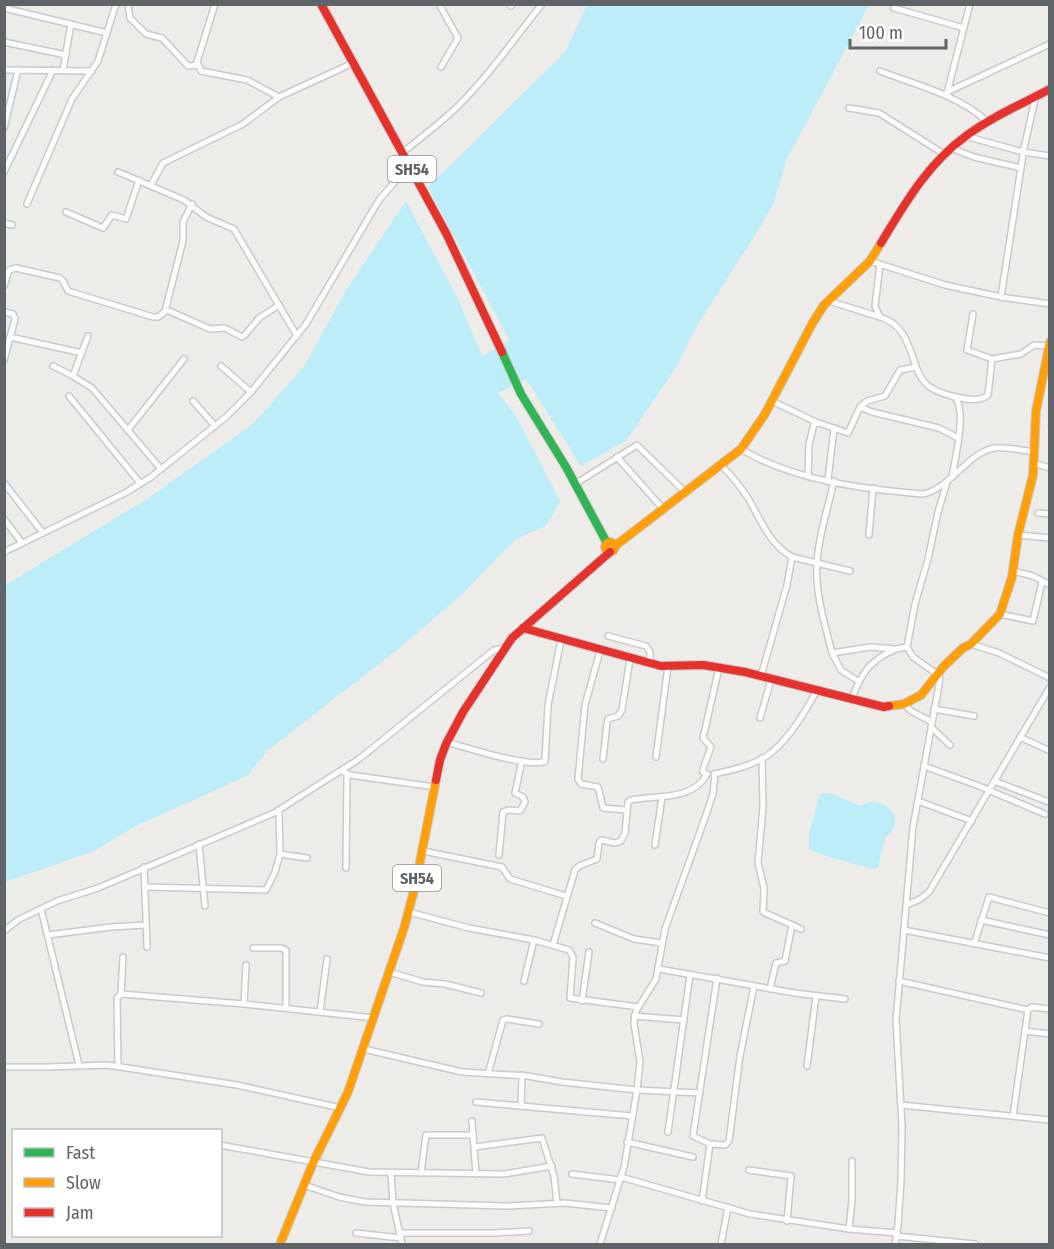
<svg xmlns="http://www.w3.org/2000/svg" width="1054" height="1249" font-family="'Fira Sans Condensed',sans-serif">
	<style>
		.water { fill: #bdedf8 }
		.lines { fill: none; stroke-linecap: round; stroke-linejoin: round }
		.street-casing { stroke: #cacaca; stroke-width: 8 }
		.fast-casing { stroke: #cacac9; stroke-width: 10 }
		.slow-casing { stroke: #cacac9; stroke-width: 10 }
		.jam-casing { stroke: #cacac9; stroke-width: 10 }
		.street { stroke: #fcfcfc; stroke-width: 5 }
		.fast { stroke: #30b455; stroke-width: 8 }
		.slow { stroke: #ff9f0a; stroke-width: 8 }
		.jam { stroke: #e5322d; stroke-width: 8 }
		.labels { text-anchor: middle; stroke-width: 5; stroke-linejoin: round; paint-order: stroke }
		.shield { fill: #fff; stroke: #8e9295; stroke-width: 1.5 }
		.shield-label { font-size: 16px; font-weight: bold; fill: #5e6467 }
	</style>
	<rect width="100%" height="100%" fill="#eeece9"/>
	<g class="water">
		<polygon points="587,5 869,5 786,161 773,205 749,245 696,327 677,366 626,441 581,466 526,379 498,393 516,416 560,501 546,526 516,539 459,597 402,646 267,751 247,776 136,826 92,852 5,882 5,585 147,499 254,423 305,365 345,292 406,201 458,299 482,356 510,341 428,187 565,52"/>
		<path d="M 831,793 L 861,806 C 872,796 895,805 895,821 C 895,825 892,831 890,835 L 885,837 L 878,868 L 873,869 L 819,854 L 809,849 L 809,834 L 820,794 Z"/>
	</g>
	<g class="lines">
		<g class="street-casing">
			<g id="street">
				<polyline points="128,4 130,18 146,34 162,38 188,66 198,65"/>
				<polyline points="215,4 197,62 201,71 247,80 279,97 353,63"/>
				<polyline points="439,4 458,38 441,67"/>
				<polyline points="509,4 511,6"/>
				<polyline points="4,8 107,33"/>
				<polyline points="894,8 964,28"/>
				<polyline points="4,42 66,55"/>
				<polyline points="4,70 92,71"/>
				<polyline points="63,70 71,24"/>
				<path d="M 880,71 C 913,84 962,96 987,122"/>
				<polyline points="947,92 1050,44"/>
				<polyline points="947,93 970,4"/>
				<polyline points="849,108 879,113 944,154"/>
				<polyline points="4,128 18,70"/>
				<polyline points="965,136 1023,152 1050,156"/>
				<polyline points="951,148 974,157 1021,168"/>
				<path d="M 403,152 C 421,138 439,124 456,108 C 488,77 514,39 542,4"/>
				<polyline points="4,172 53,70"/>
				<polyline points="118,172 184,200 206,217 234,229 297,336"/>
				<polyline points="151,185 163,163 243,124 279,97"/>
				<polyline points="27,204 72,99 98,61 116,4"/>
				<polyline points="66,212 103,228 112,215 126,219 139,180"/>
				<polyline points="4,223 12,225"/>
				<polyline points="870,261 945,285 1001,297 1050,304"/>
				<path d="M 880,264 L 875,306 L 880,317 C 917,328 908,373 930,387 C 938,393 951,396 961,398 C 970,400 981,401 988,395 L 992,359 L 1021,354 L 1034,345 L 1048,346"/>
				<polyline points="4,286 9,270 16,268 60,278 63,281 68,291 153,317 158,317 167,310 210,329 225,328 242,337 245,335 259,318 279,305"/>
				<polyline points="1001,297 1024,148 1036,95"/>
				<polyline points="829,301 880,317"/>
				<polyline points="165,311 183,241 183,222 192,204"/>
				<polyline points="4,312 13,314 15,319 4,360"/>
				<polyline points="973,314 967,350 992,359"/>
				<polyline points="10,337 82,353"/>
				<polyline points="53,366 73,376 92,388 161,469"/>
				<polyline points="221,366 251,392"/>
				<polyline points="73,376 88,336"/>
				<polyline points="69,396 140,483"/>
				<polyline points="193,401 215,426"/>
				<polyline points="772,401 818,423"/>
				<polyline points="860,407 872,412 939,428 958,438"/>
				<polyline points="128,430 184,359"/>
				<path d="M 741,449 C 794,481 863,489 923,494 C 950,489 969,451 995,448 C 1007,447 1021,450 1034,452"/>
				<polyline points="617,457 664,510"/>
				<polyline points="1033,463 1050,468"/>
				<path d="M 721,465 C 731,475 740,486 748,498 C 761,520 769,544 792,557 L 850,571"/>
				<polyline points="808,476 809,444 814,424 819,423 848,433 860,407 867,401 885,396 900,370 916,367"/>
				<path d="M 952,477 C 955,458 967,413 955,397"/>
				<polyline points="828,480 834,428"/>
				<path d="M 834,481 C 828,508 818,537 817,564 C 815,594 825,624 832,653 L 870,647 L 896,649 L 907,647"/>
				<polyline points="4,483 43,533"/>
				<polyline points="575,484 637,445 686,493"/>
				<polyline points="1038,513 1050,514"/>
				<polyline points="4,519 22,543"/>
				<polyline points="869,535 873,488"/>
				<polyline points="1018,535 1050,538"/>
				<polyline points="4,552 125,493 151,477 227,416 251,392 306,324 379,200 398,178 412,169"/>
				<polyline points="1013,571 1033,576 1050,585"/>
				<polyline points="1000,614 1033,621 1042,582"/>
				<polyline points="608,636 646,646 650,652 650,663"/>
				<polyline points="971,644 999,653 1050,678"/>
				<polyline points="600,651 585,705 578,779 581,784 598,787 603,808 626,810"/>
				<polyline points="832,653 841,670 858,681"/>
				<polyline points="937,674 913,657 907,647 915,604 928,559 938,512 947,482"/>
				<polyline points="761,676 787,585 792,557"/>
				<path d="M 852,699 C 860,675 870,660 894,650"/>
				<polyline points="904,704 911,711 932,722"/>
				<polyline points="934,709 974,716"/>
				<polyline points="760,718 771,680"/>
				<polyline points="931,727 950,745"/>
				<polyline points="1020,737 1050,751"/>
				<path d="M 447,742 C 465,747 531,769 545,761 L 548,705 L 561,640"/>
				<polyline points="656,757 668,666"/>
				<polyline points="762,758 763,807 758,863 764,888 763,912 801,929"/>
				<polyline points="603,759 607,723 608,719 618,716 622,710 630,659"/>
				<polyline points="924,766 979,786 1045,814"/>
				<polyline points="342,771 350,775 435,787"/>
				<polyline points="707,774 703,772 703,769 711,747 703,738 719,668"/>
				<path d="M 714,774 C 732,770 757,765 772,752 C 791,736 805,712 817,690"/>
				<polyline points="994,781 1049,802"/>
				<polyline points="918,801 972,821"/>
				<polyline points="279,810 280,854 307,858"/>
				<polyline points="199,844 205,906"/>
				<polyline points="655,845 662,797"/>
				<polyline points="423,851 502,867 510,879 566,896"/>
				<polyline points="499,855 503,812 508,810 520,811 525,802 523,797 515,793 522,761"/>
				<polyline points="144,867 147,947"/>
				<polyline points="346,868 347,774"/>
				<polyline points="146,887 266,890 275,872 280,854"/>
				<polyline points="907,905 920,899 929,892 1050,687"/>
				<polyline points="41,909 79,1065"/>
				<polyline points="409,912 469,928 534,940 569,950 573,957 570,998 638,1007"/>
				<polyline points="981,920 1050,935"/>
				<polyline points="595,923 634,939 662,943"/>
				<polyline points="904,930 1050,958"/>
				<polyline points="4,931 18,920 57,901 98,888 274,813 359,759 494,650 505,648"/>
				<polyline points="48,935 111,927 146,925"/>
				<polyline points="974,944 989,897 1050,913"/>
				<path d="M 553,945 L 575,870 L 579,866 L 597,859 L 599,843 L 601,840 L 615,843 L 621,841 L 625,833 L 628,802 L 631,800 C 657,795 693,801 707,774"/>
				<polyline points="253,948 281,948 286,950 286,1008"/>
				<polyline points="659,969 795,993 845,999"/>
				<polyline points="389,972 423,982 445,984 481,993"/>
				<polyline points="524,981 534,940"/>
				<polyline points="899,981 1028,1010"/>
				<polyline points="770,989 776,963 785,961 792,925"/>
				<polyline points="121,994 123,957"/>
				<polyline points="582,1001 589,952"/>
				<polyline points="244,1004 246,965"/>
				<polyline points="320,1012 327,959"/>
				<polyline points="634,1016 684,1020"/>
				<polyline points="1025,1031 1050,1034"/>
				<polyline points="364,1049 462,1072 528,1076 562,1082 637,1090 700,1093"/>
				<polyline points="118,1066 117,998 121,994 244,1004 374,1018"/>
				<polyline points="807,1066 816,996"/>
				<polyline points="4,1067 47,1067 108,1065 237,1085 341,1108"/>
				<polyline points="488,1074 503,1020 507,1019 539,1024"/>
				<polyline points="476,1102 632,1116"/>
				<polyline points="901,1105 1050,1120"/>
				<polyline points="521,1106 522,1075"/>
				<polyline points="1013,1116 1028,1010 1032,1007 1050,1009"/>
				<polyline points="472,1121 476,1174"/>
				<polyline points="668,1132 690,975"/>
				<polyline points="627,1142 693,1157"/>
				<polyline points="710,1144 725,1145 729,1141 740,1056 754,986"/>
				<polyline points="220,1145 369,1172 504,1174 552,1166"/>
				<polyline points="475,1147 542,1138 554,1176 557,1203"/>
				<polyline points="749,1170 791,1176 787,1221"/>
				<polyline points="391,1173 393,1203 402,1244"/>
				<polyline points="421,1173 426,1135 473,1135"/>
				<polyline points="572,1174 620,1180"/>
				<polyline points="621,1177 750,1214 849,1229 897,1233"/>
				<polyline points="304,1185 339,1197 365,1202 508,1206 565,1203 612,1208"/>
				<polyline points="702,1201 710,1144 693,1136 717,978"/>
				<polyline points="849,1229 852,1200 852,1161"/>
				<polyline points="356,1233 401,1238"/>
				<polyline points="399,1233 494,1233 529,1231"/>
				<polyline points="896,1236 975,1244"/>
				<polyline points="600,1244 624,1167 637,1090 640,1062 634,1023 636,1011 656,979 665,929 706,815 713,794 715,774"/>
				<polyline points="721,1244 728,1207"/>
				<polyline points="895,1244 898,1225 901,1181 902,1127 896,1020 913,827 939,685 940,671"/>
			</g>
		</g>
		<g class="fast-casing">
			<polyline id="fast" points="502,352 521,394 566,467 607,543"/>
		</g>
		<g class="slow-casing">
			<g id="slow">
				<circle cx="610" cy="547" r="5"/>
				<polyline points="615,546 741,449 765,414 812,324 824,305 870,261 881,243"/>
				<polyline points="889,706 904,704 921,695 944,666 963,648 971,644 1000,614 1012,577 1018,535 1033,475 1036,411 1050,342"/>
				<polyline points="280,1244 313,1163 348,1092 404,928 415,887 436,780"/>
			</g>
		</g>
		<g class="jam-casing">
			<g id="jam">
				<polyline points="321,4 446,233 502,352"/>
				<path d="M 881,243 C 904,205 928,163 966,136 C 991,117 1022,104 1050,89"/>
				<polyline points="523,628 661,666 703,665 745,672 884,707 889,706"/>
				<polyline points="436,780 440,760 446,744 463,712 512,638 610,552"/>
			</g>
		</g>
		<use href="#street" class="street"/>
		<use href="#fast" class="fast"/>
		<use href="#slow" class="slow"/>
		<use href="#jam" class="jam"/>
	</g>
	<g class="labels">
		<g class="shield">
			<rect x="388" y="156" width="48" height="26" rx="4.5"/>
			<rect x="393" y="865" width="48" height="26" rx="4.5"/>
		</g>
		<g class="shield-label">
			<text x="412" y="175">SH54</text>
			<text x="417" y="884">SH54</text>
		</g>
	</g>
	<rect width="1054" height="1249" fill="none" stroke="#5e6467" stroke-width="12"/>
	<rect x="12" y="1129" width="210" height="108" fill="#ffffff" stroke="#bfc1c2" stroke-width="1.5"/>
	<rect x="24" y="1148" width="30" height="9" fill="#30b455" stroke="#bfc1c2" stroke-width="1.5"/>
	<text x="66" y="1159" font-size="18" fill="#5e6467">Fast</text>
	<rect x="24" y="1178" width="30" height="9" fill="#ff9f0a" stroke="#bfc1c2" stroke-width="1.5"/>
	<text x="66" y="1189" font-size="18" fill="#5e6467">Slow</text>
	<rect x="24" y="1208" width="30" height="9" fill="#e5322d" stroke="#bfc1c2" stroke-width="1.5"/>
	<text x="66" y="1219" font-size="18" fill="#5e6467">Jam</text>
	<path d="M850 39v9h96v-9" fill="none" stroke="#5e6467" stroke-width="3"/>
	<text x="859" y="39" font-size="18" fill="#5e6467" stroke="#ffffff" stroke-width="4.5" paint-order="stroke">100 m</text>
</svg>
